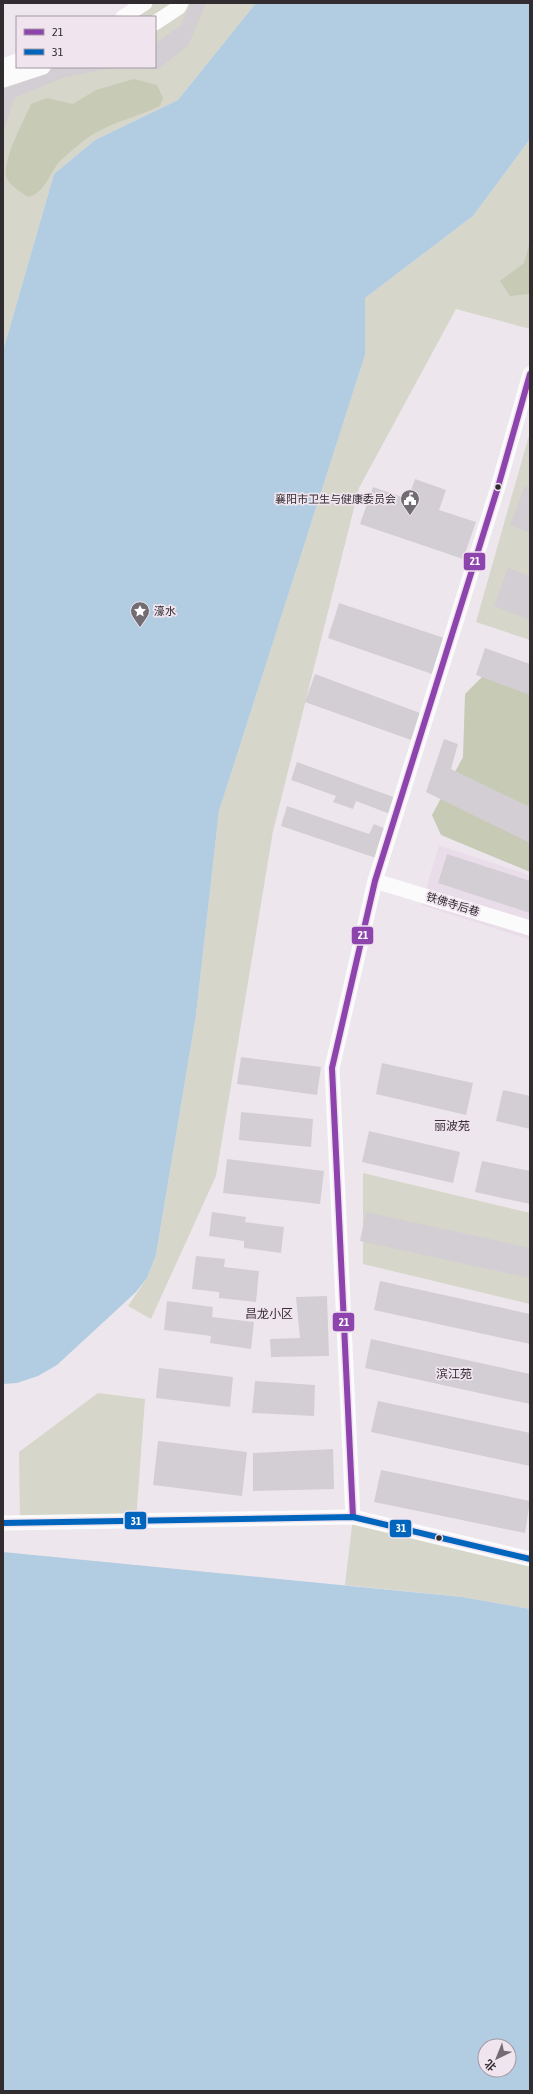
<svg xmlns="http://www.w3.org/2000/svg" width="533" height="2094" font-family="'Asap Condensed','Noto Sans SC',sans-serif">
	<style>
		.built { fill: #eaddea }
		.green { fill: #d6d6ca }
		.forest { fill: #c7cab5 }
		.water { fill: #b2cde2; fill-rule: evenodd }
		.building { fill: #d3ced3 }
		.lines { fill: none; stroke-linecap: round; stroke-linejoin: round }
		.minor { stroke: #fcfbfc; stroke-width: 15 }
		.bus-1-casing { stroke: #f0e4ef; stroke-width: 9 }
		.bus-2-casing { stroke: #f0e4ef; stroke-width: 9 }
		.bus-1 { stroke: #8e44ad; stroke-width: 6 }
		.bus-2 { stroke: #0065bd; stroke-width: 6 }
		.bus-dot { fill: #302c30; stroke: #f0e4ef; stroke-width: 1.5 }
		.labels { text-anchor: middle; stroke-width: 3.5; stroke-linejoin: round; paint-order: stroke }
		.poi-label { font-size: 11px; fill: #302c30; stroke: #f0e4ef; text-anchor: end }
		.street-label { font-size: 11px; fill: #302c30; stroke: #f0e4ef }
		.neighbourhood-label { font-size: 12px; fill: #393039; stroke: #f0e4ef }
		.line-badge { stroke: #f0e4ef; stroke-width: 1.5 }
		.badge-label { font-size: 11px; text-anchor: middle; font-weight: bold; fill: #fff }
	</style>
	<rect width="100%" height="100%" fill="#ede7ed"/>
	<polygon class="built" points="439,845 530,875 530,940 421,905"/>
	<g class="green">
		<polygon points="145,3 256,3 178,100 95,140 54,174 3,351 3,66 155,67 155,17 123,17"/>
		<polygon points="530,139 530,329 456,309 359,488 273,831 216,1176 151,1319 128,1306 147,1278 156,1255 196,1015 219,811 365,355 365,298 473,216"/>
		<polygon points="530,432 530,640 476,622"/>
		<polygon points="363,1173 530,1213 530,1304 363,1264"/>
		<polygon points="98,1393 145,1399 136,1521 20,1523 19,1452"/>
		<polygon points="353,1517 530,1559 530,1609 462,1597 345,1585"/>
	</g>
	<g class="forest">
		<path d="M 134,79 L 157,85 L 163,98 L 160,106 C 139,116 116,121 97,132 C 85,138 73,150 62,159 C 50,170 46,193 28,197 C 21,192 11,186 7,179 C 0,163 24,121 31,104 L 47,98 L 73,104 L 96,90 Z"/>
		<polygon points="530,242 530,294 510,296 500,281 524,263"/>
		<polygon points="492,667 530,681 530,872 441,835 432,815 463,757 465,694"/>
	</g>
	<g class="water">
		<polygon points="256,3 530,3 530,139 473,216 365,298 365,355 219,811 196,1015 156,1255 147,1278 136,1292 57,1365 38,1376 17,1383 3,1384 3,351 54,174 95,140 178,100"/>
		<path d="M 3,1552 L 462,1597 L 530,1609 L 530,2091 L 3,2091 ZM 485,2046 L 509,2046 L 509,2070 L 485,2070 Z"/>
	</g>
	<g class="building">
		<polygon points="191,3 206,3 188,46 158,69 146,68 155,67 155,44 181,25"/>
		<polygon points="58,67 111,68 65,77 14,98 3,134 3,90"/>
		<polygon points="415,479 446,490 439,510 476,522 463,559 360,524 373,487 408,499"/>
		<polygon points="525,486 530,489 530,533 510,525"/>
		<polygon points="508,568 530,576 530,620 494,606"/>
		<polygon points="339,603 444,638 432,674 328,638"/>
		<polygon points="485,648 530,664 530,695 476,675"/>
		<polygon points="315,674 420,713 411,740 305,702"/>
		<polygon points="444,739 458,744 451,769 530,807 530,843 426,792"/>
		<polygon points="297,762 396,798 390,814 356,801 353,809 333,802 336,796 291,780"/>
		<polygon points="287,806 369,834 374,824 386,829 376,858 281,826"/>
		<polygon points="447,854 530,881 530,913 438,883"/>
		<polygon points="241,1057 321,1067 317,1095 237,1084"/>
		<polygon points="382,1063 473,1083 466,1115 376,1094"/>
		<polygon points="503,1090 530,1096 530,1129 496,1121"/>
		<polygon points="241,1112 313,1119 311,1147 239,1140"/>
		<polygon points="369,1131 460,1152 453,1183 362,1162"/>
		<polygon points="227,1159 324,1171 320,1204 223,1193"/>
		<polygon points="482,1161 530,1171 530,1204 475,1192"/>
		<polygon points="212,1212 246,1217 245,1222 284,1227 281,1253 244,1248 244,1241 209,1236"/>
		<polygon points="366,1212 530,1248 530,1278 360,1241"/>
		<polygon points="196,1256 225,1259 224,1267 259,1271 256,1302 219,1298 219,1292 192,1289"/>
		<polygon points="380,1281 530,1314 530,1344 374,1310"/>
		<polygon points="327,1296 329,1356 271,1357 270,1339 300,1338 296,1297"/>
		<polygon points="167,1301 213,1307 212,1317 254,1322 251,1349 210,1343 211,1336 164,1330"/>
		<polygon points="371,1339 530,1374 530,1404 365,1368"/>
		<polygon points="159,1368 233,1377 230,1407 156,1398"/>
		<polygon points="255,1381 315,1385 314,1416 252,1413"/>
		<polygon points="378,1401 530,1433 530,1466 371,1432"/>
		<polygon points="158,1441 247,1452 242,1496 153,1485"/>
		<polygon points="333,1449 334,1489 253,1491 253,1453"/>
		<polygon points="381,1470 530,1501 525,1533 374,1502"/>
	</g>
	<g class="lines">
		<g class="minor">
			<polyline points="123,17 145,3"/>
			<polyline points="155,23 179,7 181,3"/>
			<polyline points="3,66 17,61"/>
			<polyline points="3,80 43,67"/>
			<polyline points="375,881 530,928"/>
			<polyline points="353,1517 332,1068 375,881 498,487 530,374"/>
			<polyline points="3,1523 353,1517 530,1559"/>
		</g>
		<g class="bus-1-casing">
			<polyline id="bus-1" points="353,1517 332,1068 375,881 498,487 530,374"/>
		</g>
		<g class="bus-2-casing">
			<polyline id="bus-2" points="3,1523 353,1517 530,1559"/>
		</g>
		<use href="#bus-1" class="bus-1"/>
		<use href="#bus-2" class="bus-2"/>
	</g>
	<defs>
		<g id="civic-pin" transform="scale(1)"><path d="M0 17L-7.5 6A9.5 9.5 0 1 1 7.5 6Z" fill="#726d72" stroke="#f0e4ef"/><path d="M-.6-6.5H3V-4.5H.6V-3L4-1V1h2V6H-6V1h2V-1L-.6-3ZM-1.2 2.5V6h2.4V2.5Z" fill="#fff"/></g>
		<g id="sight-pin" transform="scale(1)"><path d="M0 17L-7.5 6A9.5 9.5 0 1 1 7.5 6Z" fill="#726d72" stroke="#f0e4ef"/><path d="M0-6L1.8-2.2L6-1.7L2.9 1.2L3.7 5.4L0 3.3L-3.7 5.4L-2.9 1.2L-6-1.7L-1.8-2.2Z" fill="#fff"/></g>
	</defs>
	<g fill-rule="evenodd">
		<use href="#civic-pin" x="410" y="499"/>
		<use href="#sight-pin" x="140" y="611"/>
	</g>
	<g class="bus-dot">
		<circle cx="498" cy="487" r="3.5"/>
		<circle cx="439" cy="1538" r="3.5"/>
	</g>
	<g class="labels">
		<g class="poi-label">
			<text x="396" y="503">襄阳市卫生与健康委员会</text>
			<text x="154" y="615" text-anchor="start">濠水</text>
		</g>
		<g class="street-label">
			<text transform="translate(453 904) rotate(17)" y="4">铁佛寺后巷</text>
		</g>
		<g class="neighbourhood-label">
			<text x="452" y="1130">丽波苑</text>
			<text x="269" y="1318">昌龙小区</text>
			<text x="454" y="1378">滨江苑</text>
		</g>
	</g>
	<g class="line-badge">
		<rect x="463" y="552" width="23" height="19" rx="4" fill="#8e44ad"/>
		<rect x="351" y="926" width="23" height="19" rx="4" fill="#8e44ad"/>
		<rect x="332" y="1312" width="23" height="20" rx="4" fill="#8e44ad"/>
		<rect x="124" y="1511" width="23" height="19" rx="4" fill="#0065bd"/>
		<rect x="389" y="1519" width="23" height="19" rx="4" fill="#0065bd"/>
	</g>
	<g class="badge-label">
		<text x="475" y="565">21</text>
		<text x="363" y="939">21</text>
		<text x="344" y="1326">21</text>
		<text x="136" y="1525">31</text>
		<text x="401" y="1532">31</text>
	</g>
	<rect width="533" height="2094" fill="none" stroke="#302c30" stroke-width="8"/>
	<rect x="16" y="16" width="140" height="52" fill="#f0e4ef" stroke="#a39aa3"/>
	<rect x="24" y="29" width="20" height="6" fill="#8e44ad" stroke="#a39aa3"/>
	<text x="52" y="36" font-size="12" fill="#302c30">21</text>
	<rect x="24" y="49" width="20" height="6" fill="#0065bd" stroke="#a39aa3"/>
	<text x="52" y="56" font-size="12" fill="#302c30">31</text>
	<g transform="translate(497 2058) rotate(223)"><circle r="19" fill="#f0e4ef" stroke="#a39aa3"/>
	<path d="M0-3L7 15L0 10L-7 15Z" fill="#726d72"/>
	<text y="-6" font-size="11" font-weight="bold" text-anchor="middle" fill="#302c30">北</text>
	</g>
</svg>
